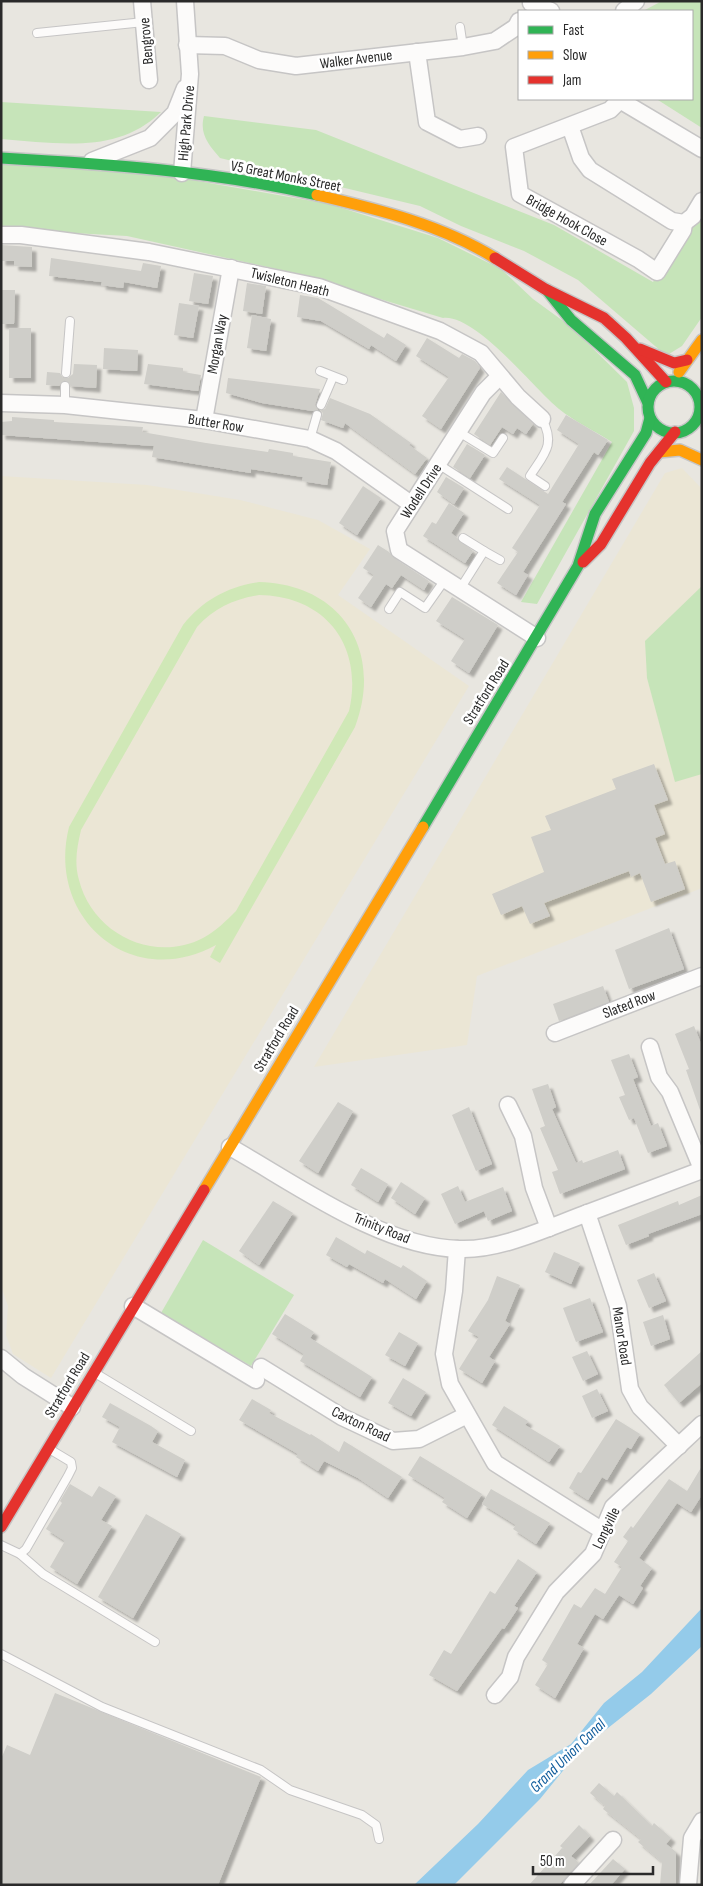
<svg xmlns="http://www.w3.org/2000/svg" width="703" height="1886" font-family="'Sofia Sans Condensed',sans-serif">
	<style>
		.education { fill: #ebe6d5 }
		.green { fill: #c6e4b9 }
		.pitch { fill: #d0e8b7; fill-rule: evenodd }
		.water { fill: #94cbea }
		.building { fill: #cfcec9; filter: url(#shadow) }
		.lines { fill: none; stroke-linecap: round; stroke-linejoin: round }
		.lane-casing { stroke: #c6c5c5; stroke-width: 10 }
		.street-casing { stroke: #c6c5c5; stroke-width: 19 }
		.fast-casing { stroke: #c6c5c5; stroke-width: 14 }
		.slow-casing { stroke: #c6c5c5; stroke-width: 14 }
		.jam-casing { stroke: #c6c5c5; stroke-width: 14 }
		.lane { stroke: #fcfbfa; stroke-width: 8 }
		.street { stroke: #fcfbfa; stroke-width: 16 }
		.fast { stroke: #30b455; stroke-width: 11 }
		.slow { stroke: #ff9f0a; stroke-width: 11 }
		.jam { stroke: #e5322d; stroke-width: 11 }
		.labels { text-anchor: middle; stroke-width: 5; stroke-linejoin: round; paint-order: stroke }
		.street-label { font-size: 15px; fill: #2a2a2a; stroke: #fff }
		.water-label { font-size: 16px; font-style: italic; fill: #0e5b9b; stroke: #fff }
	</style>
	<defs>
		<filter id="shadow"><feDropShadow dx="4.5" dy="4.5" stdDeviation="1" flood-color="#0004"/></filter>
	</defs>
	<rect width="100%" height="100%" fill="#e8e6e0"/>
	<g class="education">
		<polygon points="682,468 702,489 702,888 477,976 467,1045 314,1067 665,473"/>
		<polygon points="1,476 147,485 240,500 318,520 370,549 338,595 469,686 51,1378 13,1354 6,1335 8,1306 1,1286"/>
	</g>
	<g class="green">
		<polygon points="662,1 702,1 702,128 658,100 648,99 692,99 692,11 643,11"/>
		<path d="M 1,102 L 161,112 C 117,155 57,143 1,139 Z"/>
		<path d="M 204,116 L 316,130 L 554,225 L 653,282 L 702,201 L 702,317 L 682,346 L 669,354 L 662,352 L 578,280 L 524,251 L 461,226 L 420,206 L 220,158 C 209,145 199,134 204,116 Z"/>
		<path d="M 1,161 L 175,177 L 329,204 L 438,238 L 501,269 L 533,299 L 570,326 L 627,382 L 634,408 L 634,431 L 537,604 L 521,602 L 612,442 C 595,431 575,422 559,409 C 534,389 476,314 443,318 L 290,272 L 127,236 L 1,229 Z"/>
		<polygon points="702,586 702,774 675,782 647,678 645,641"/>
		<polygon points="203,1240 294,1295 251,1366 161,1313"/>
	</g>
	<path class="pitch" d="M 259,582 C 341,584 384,650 355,727 L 220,963 L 210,957 L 216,945 C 131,992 46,918 69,827 L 183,625 C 203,600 227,587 259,582 ZM 259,595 C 326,596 364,646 349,711 L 236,911 C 226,921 216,931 203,938 C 153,964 92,933 79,880 C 74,863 77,847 81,830 L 197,627 C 214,608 234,599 259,595 Z"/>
	<polygon class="water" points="702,1608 702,1646 651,1694 579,1751 540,1799 454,1885 414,1885 478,1824 528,1770 571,1744 604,1703 642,1672"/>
	<g class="building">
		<polygon points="1,245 32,247 32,267 14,266 14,261 1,261"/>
		<polygon points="51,258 141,271 143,263 161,266 157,288 124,282 123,288 101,285 102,282 49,276"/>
		<polygon points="194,273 213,276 208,304 189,301"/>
		<polygon points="247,283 266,286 262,314 243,311"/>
		<polygon points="1,290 15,290 14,324 1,324"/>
		<polygon points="300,295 318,298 384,338 387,333 406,345 396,361 371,345 369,349 321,321 297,317"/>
		<polygon points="179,303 199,306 193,338 174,335"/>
		<polygon points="252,315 271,319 266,351 247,348"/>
		<rect x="9" y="328" width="22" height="50"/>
		<polygon points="427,338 459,358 462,354 475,361 480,368 441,429 422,416 449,377 416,356"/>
		<polygon points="104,348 138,350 137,371 103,369"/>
		<polygon points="74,364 97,365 96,388 71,386 65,380 59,386 46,385 47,372 60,373 63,378 68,378 73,374"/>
		<polygon points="148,364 183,368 183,372 201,375 198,391 144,384"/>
		<polygon points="228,378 320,389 315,405 318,410 313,411 262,403 226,393"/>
		<polygon points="501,392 533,424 526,434 517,428 513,434 502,427 490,445 474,434"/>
		<polygon points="330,398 370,414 411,443 409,445 427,458 415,474 345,423 343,428 321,420 323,413 320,410 325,409"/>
		<polygon points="566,415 608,440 598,455 594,452 562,502 566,504 523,572 528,575 516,595 497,583 518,552 512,548 540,505 499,479 507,467 548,494 579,444 557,430"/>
		<polygon points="12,417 54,420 54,422 143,427 142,432 206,443 268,452 269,449 293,453 293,456 331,462 327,485 302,481 303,477 251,469 251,473 152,457 154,446 1,435 1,422 12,421"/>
		<polygon points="467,444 485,455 470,478 453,467"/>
		<polygon points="446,477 464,488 454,504 437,492"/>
		<polygon points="363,486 381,498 357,535 339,523"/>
		<polygon points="449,503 464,513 451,533 473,551 465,563 423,536 432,522 436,524"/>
		<polygon points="378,545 389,552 394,558 429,581 424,590 401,575 392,588 386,584 371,607 358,598 374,575 363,568"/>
		<polygon points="452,597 498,625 469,673 451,661 465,639 436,621"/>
		<polygon points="654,764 668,800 654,805 665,834 655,838 665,864 675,861 685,889 651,902 640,873 631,877 629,871 544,903 550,916 530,924 522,906 501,915 492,894 544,872 531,837 551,830 545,816 616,789 612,779"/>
		<polygon points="669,928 684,969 629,989 615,950"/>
		<polygon points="603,986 609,1002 559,1021 553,1004"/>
		<polygon points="694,1026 702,1046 702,1110 700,1110 686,1070 689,1069 675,1034"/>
		<polygon points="629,1054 638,1077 633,1079 651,1126 658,1123 667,1146 648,1153 634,1118 629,1120 619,1097 625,1095 611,1060"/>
		<polygon points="548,1084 556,1107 552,1109 576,1163 582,1160 583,1163 618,1150 625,1169 560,1194 552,1172 558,1170 540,1128 545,1126 532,1089"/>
		<polygon points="338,1102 353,1111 318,1173 299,1161"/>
		<polygon points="469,1107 492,1164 476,1171 452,1115"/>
		<polygon points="361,1168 388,1184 378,1202 351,1185"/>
		<polygon points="401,1182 425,1198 415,1214 391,1198"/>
		<polygon points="458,1186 465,1202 503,1187 512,1211 488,1221 484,1211 455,1224 441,1194"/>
		<polygon points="702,1195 702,1214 648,1234 649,1236 626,1245 618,1225 678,1201 679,1205"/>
		<polygon points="273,1201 293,1213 259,1265 239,1251"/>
		<polygon points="336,1237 365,1254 367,1250 401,1268 403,1265 427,1281 416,1299 385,1279 383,1283 349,1264 347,1267 326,1255"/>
		<polygon points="554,1252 580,1263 571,1284 545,1272"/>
		<polygon points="654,1273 666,1301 649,1308 637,1280"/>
		<polygon points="497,1276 520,1285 505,1321 510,1324 489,1357 495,1361 482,1383 459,1369 479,1337 468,1331 488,1300"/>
		<polygon points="590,1298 603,1332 576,1342 563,1308"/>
		<polygon points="285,1314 314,1332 310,1338 372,1377 360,1397 300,1361 304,1354 272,1334"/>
		<polygon points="663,1315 670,1339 651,1346 643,1322"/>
		<polygon points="399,1332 418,1343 405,1366 385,1355"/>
		<polygon points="587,1351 598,1374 583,1381 572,1357"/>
		<polygon points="702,1351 702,1383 679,1403 664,1385"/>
		<polygon points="403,1378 426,1392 411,1416 388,1403"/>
		<polygon points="597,1389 608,1411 592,1418 582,1396"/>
		<polygon points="252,1399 271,1410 269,1413 310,1435 311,1434 339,1452 344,1441 402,1477 388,1498 358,1478 324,1461 318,1471 296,1457 298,1454 239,1420"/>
		<polygon points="110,1403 151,1426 158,1431 152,1442 185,1460 177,1477 112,1442 120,1427 102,1417"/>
		<polygon points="504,1406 528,1421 525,1425 560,1446 549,1462 492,1425"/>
		<polygon points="616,1419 640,1434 631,1449 627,1447 607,1480 602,1477 588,1500 569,1488 578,1472 581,1473"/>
		<polygon points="420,1456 482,1494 467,1518 442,1502 445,1498 408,1475"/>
		<polygon points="702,1466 702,1495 691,1512 677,1503 639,1558 652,1568 640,1586 643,1588 633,1604 619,1595 603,1619 595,1614 577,1644 584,1648 555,1698 535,1685 548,1664 542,1660 574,1604 581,1608 595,1588 605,1594 622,1567 614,1562 628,1541 623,1537 631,1526 633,1528 669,1479 687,1491"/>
		<polygon points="70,1484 92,1497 99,1486 116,1496 101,1520 112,1526 77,1584 50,1567 65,1541 46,1529 62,1503 60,1501"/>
		<polygon points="491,1489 550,1523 536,1544 513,1529 516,1525 482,1504"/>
		<polygon points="146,1514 181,1534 133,1618 98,1597"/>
		<polygon points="518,1559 537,1572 514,1606 518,1608 504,1629 502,1628 457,1691 429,1675 444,1650 451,1654 490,1591 495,1594"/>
		<polygon points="55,1693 261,1777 218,1885 1,1885 1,1759 7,1745 30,1755"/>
		<polygon points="599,1783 614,1796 617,1792 652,1826 654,1823 671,1838 666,1844 676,1852 676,1885 660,1885 662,1862 638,1842 641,1839 603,1809 605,1806 590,1793"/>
		<polygon points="579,1825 590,1836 571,1856 579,1863 559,1885 529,1885 562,1848 564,1849 560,1846"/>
		<polygon points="613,1859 625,1869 611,1885 589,1885"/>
	</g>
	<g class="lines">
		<g class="lane-casing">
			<g id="lane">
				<polyline points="460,27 463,47"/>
				<polyline points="37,33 144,22"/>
				<polyline points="320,371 343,380"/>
				<polyline points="66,373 70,321"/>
				<polyline points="65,405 65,386"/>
				<polyline points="321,405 333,377"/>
				<path d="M 542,419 C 556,445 544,454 530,476 L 545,486"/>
				<polyline points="459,432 493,453 503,438"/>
				<polyline points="310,439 317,415"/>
				<polyline points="438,464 508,509"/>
				<polyline points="484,551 500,560"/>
				<polyline points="460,589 484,551 463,538"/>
				<polyline points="389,609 400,592 425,608 444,581"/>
				<polyline points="95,1373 191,1431"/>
				<polyline points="1,1545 20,1554 26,1549 68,1476 72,1468 71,1462 51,1450"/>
				<polyline points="20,1554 43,1574 155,1642"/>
				<polyline points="1,1654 102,1707 261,1770 290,1790 362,1815 376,1825 379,1839"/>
			</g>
		</g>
		<g class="street-casing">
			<g id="street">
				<polyline points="142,1 149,80"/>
				<polyline points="531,3 551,11"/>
				<polyline points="624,11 636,1"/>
				<polyline points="187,45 225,46 259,60 296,66 463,47 495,41 516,27 519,21"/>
				<polyline points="417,52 427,122 460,139 478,136"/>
				<polyline points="618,99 702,149"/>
				<polyline points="619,101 610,110 514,147 520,194 638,259 657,272 683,230 684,223"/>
				<polyline points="570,126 581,158 590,170 672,221 684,223 693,216 702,201"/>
				<polyline points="92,161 150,138 175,113 185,88"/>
				<polyline points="182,173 190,74 185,1"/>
				<polyline points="1,235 21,235 149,252 319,287 440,331 481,353 518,397 542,419"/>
				<polyline points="500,376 483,393 395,531 399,550 537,638"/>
				<polyline points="1,403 65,405 204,420 310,439 336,451 411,504"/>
				<polyline points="204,420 231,268"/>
				<polyline points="555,1033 702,976"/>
				<polyline points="650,1047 659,1077 670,1092 702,1169"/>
				<polyline points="508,1105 523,1136 534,1188 549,1228"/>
				<path d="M 230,1147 C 296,1184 381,1247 459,1249 C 499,1251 547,1228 585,1214 C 624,1199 663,1185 702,1170"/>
				<polyline points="587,1213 618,1306 630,1389 640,1407 679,1446"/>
				<polyline points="457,1249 454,1291 444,1354 450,1384 495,1463 603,1531"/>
				<polyline points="133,1306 256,1380"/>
				<polyline points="1,1358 23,1376 72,1407"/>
				<polyline points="261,1367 342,1417 393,1441 419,1439 467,1415"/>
				<polyline points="495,1695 510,1677 516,1657 556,1592 593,1554 613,1507 702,1424"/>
				<polyline points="572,1885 613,1840"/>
				<polyline points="688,1885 692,1838 702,1821"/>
			</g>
		</g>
		<g class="fast-casing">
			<g id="fast">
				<path d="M 1,158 C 107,164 213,171 317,195"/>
				<polyline points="547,290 571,320 635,375 648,403"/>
				<circle cx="674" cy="407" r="26"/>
				<polyline points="423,827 578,566 595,514 646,433 650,418"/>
			</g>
		</g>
		<g class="slow-casing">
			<g id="slow">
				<path d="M 317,195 C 377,209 442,225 495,258"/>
				<polyline points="679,372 702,340"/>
				<polyline points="659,452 680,450 702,460"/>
				<polyline points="204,1190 423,827"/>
			</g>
		</g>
		<g class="jam-casing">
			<g id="jam">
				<polyline points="495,258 545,289 604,318 626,338 666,382"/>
				<polyline points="640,349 674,363 687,360"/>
				<polyline points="583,562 601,544 650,463 675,432"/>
				<polyline points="1,1527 204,1190"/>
			</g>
		</g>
		<use href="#lane" class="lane"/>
		<use href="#street" class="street"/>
		<use href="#fast" class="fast"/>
		<use href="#slow" class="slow"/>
		<use href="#jam" class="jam"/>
	</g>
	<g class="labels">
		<g class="street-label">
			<text transform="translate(146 41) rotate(-95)" y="5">Bengrove</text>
			<text transform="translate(356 59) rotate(-7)" y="5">Walker Avenue</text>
			<text transform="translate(186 123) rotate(-85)" y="5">High Park Drive</text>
			<text transform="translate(286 176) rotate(11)" y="5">V5 Great Monks Street</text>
			<text transform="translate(567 220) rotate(29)" y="5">Bridge Hook Close</text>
			<text transform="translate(290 282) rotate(14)" y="5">Twisleton Heath</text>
			<text transform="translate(217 344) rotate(-80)" y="5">Morgan Way</text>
			<text transform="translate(216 423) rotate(9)" y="5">Butter Row</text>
			<text transform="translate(421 491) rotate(-57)" y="5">Wodell Drive</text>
			<text transform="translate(486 692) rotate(-58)" y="5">Stratford Road</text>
			<text transform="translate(629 1004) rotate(-21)" y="5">Slated Row</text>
			<text transform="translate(276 1039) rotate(-59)" y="5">Stratford Road</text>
			<text transform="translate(382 1228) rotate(22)" y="5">Trinity Road</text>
			<text transform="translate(622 1336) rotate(81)" y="5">Manor Road</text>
			<text transform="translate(67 1385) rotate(-59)" y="5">Stratford Road</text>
			<text transform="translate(361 1424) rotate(26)" y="5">Caxton Road</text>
			<text transform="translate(606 1528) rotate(-64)" y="5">Longville</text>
		</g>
		<g class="water-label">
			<text transform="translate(567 1755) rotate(-44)" y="6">Grand Union Canal</text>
		</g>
	</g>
	<rect width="703" height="1886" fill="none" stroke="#2a2a2a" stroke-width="5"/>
	<rect x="518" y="10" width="175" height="90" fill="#ffffff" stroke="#aaaaaa"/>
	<rect x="528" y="26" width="25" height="8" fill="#30b455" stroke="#aaaaaa"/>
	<text x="563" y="35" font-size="15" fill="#2a2a2a">Fast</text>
	<rect x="528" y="51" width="25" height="8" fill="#ff9f0a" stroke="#aaaaaa"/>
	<text x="563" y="60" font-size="15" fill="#2a2a2a">Slow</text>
	<rect x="528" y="76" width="25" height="8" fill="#e5322d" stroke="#aaaaaa"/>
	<text x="563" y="85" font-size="15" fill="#2a2a2a">Jam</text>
	<path d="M533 1866v8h120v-8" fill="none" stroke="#2a2a2a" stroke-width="2.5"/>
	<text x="540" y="1866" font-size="15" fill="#2a2a2a" stroke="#ffffff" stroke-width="4" paint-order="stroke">50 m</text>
</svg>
